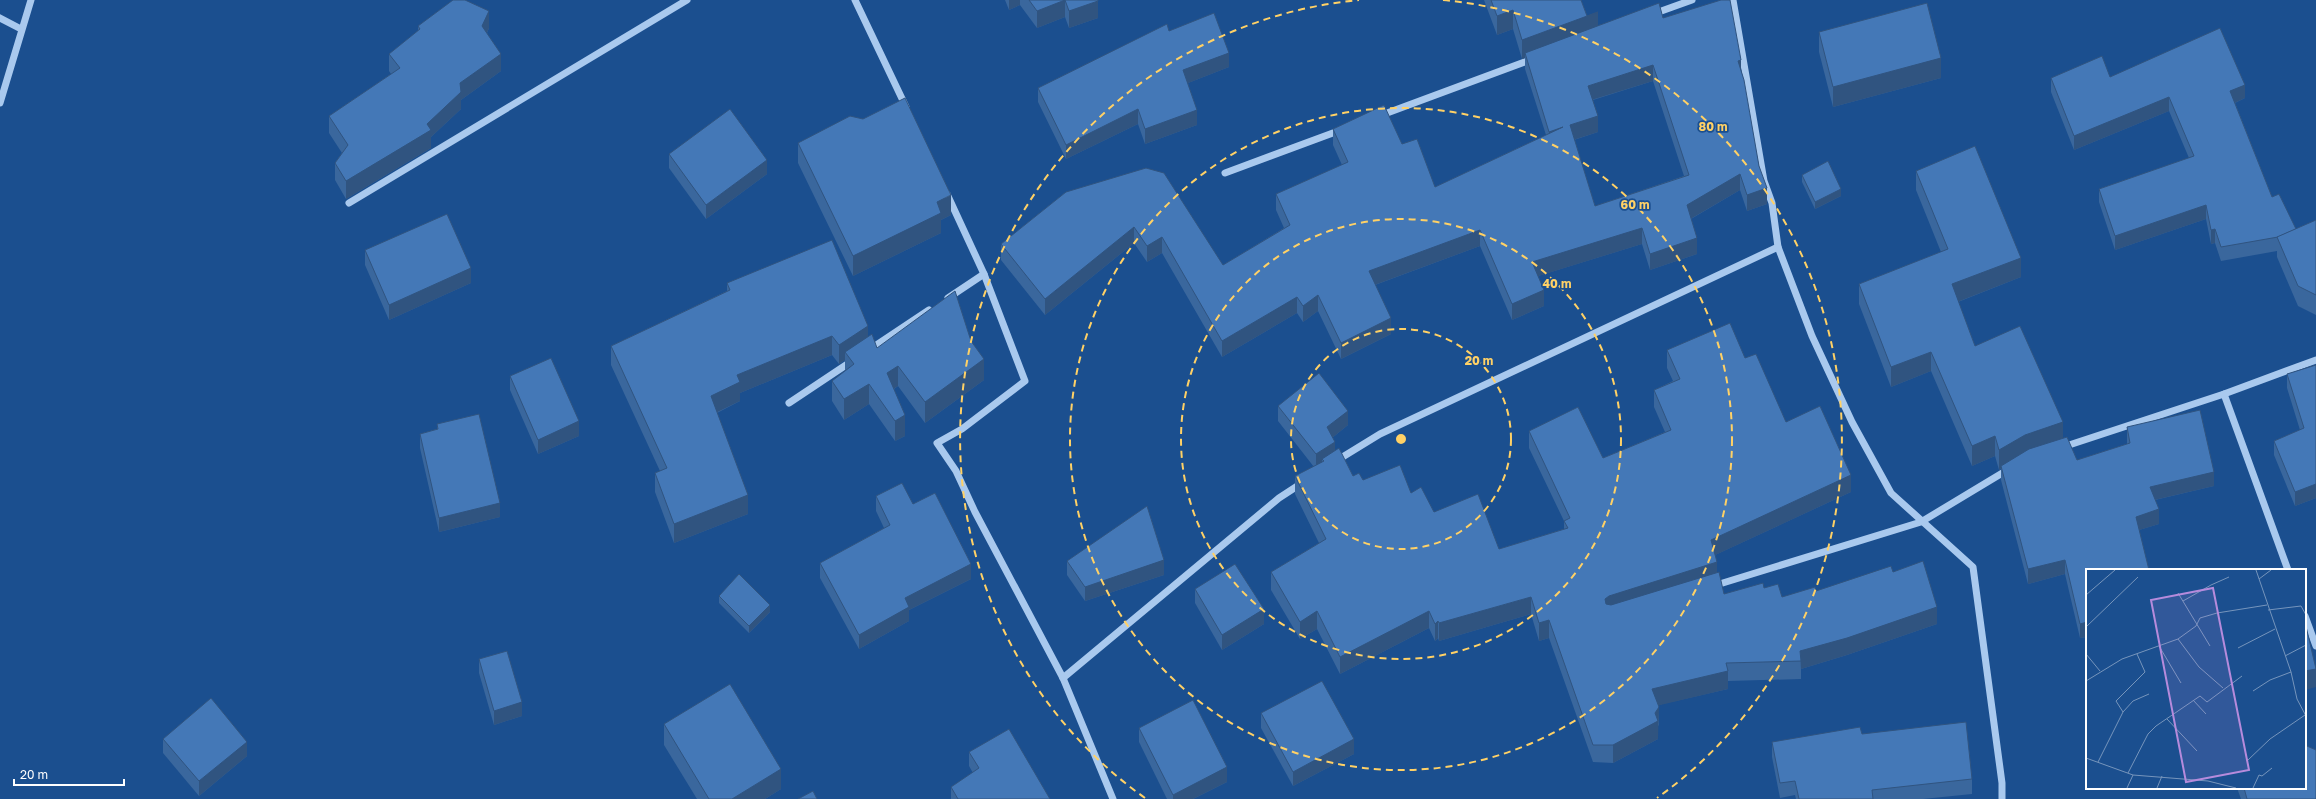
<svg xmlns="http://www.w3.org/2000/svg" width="2316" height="799" font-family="'Golos Text',sans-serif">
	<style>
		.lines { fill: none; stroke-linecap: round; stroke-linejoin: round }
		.minor { stroke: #a9c9ee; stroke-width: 7 }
		.wall { fill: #3a679d; fill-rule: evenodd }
		.shaded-wall { fill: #305480 }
		.building { fill: #4478b7; stroke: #305480; fill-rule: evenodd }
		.ring { fill: none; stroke: #ffd166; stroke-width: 2; stroke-dasharray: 7 5 }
		.inset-road { fill: none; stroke: #7695bc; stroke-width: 1 }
		.view { fill: #b68bdc; fill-opacity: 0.15; stroke: #b68bdc; stroke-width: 2 }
		.inset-edge { fill: none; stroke: #fff; stroke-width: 2 }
		.centre { fill: #ffd166; stroke: #1b4f8f; stroke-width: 2 }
		.ring-label { font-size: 12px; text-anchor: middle; font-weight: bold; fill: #ffd166; stroke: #1b4f8f; stroke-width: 3.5; stroke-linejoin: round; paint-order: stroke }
	</style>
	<rect width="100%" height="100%" fill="#1b4f8f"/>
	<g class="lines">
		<g class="minor">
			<polyline points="855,0 906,107"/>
			<polyline points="1733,0 1764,181 1772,203 1778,247 1812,336 1852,422 1891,493 1973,567 2002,783 2002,799"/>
			<polyline points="1653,14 1692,0"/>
			<polyline points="0,18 21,29"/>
			<polyline points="0,103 31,0"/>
			<polyline points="1379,116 1533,59"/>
			<polyline points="1225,173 1341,130"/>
			<polyline points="947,194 984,274 1025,381 962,429 937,443 956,471 975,512 1063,678 1113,799"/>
			<polyline points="349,203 687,0"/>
			<polyline points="948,298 984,274"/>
			<polyline points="869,350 929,310"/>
			<polyline points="2224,394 2288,570"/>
			<polyline points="789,403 852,361"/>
			<polyline points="2063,447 2224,394 2316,360"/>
			<polyline points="1336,461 1380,434 1778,247"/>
			<polyline points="1713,586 1921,522 2009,469"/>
			<polyline points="2305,616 2316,646"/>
			<polyline points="1063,678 1279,498 1302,483"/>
		</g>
	</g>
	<g class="wall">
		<polygon points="1005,0 1098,0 1098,18 1069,28 1065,17 1037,28 1020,5 1009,10"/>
		<path d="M 1484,0 L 1581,0 L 1587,16 L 1598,25 L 1663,18 L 1741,70 L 1759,166 L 1767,204 L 1747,211 L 1740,190 L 1691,219 L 1697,254 L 1650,270 L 1642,244 L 1538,276 L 1544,306 L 1512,320 L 1480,246 L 1375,285 L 1391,334 L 1341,359 L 1318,311 L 1303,322 L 1297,313 L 1222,357 L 1162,253 L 1147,262 L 1134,243 L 1045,315 L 1001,260 L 1001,244 L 1066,192 L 1223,265 L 1284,228 L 1276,210 L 1276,194 L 1342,165 L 1333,145 L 1333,129 L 1402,144 L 1435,187 L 1546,135 L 1525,69 L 1525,58 L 1522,59 L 1513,29 L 1497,35 ZM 1653,81 L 1684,176 L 1595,206 L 1574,140 L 1598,132 L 1593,100 Z"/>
		<polygon points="418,26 489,28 487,33 501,71 461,100 461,109 431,137 431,148 346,199 335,180 335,163 342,153 329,133 329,116 391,74 389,71 389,54 418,31"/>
		<polygon points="1169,31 1229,67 1188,83 1197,125 1145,144 1138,124 1066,159 1038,102 1038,88"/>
		<polygon points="1819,32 1941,78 1833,107 1819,52"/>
		<polygon points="2110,77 2245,98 2235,103 2272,197 2296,229 2316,220 2316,315 2298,306 2277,257 2277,251 2221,261 2215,243 2211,244 2206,219 2115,250 2099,202 2099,189 2189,158 2169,111 2074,150 2051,92 2051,78"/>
		<polygon points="798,143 951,215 941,220 941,233 853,276 798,163"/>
		<polygon points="669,154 767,174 706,219 669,168"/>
		<polygon points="1916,171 2021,277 1958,302 1975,346 2063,438 2077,460 2127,444 2127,427 2214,486 2155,500 2159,524 2139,530 2087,570 2087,637 2080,638 2065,574 2028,584 2001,480 2001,468 1999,470 1995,456 1972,466 1931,371 1891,387 1859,304 1859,284 1941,252 1916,190"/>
		<polygon points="1802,175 1841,196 1815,209 1802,182"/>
		<polygon points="365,250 471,283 389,320 365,265"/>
		<polygon points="727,283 868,337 877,348 971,341 984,380 925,423 898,386 894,389 905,436 895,441 869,404 844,420 832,401 832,381 845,371 845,360 839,364 832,355 740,393 740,401 717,413 748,514 674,543 655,492 655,473 660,471 611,365 611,346 727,291"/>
		<polygon points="1667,350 1745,358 1786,422 1851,492 1715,555 1717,573 1724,594 1764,588 1782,597 1816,591 1893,572 1937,624 1847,655 1801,669 1801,679 1728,681 1728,689 1658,705 1659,725 1658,726 1658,739 1613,763 1593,762 1549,638 1539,641 1531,614 1439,641 1438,638 1435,641 1429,628 1340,674 1317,629 1300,639 1271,590 1271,572 1319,543 1295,494 1295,476 1314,467 1278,421 1278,406 1348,425 1332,438 1335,451 1353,476 1363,480 1411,493 1434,512 1499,549 1564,529 1564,521 1529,448 1529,431 1603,458 1665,432 1654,407 1654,390 1673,381 1667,368"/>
		<polygon points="2316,365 2316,498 2295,506 2274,455 2274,441 2300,430 2287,388 2287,374"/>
		<polygon points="510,376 579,436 538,454 510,390"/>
		<polygon points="437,424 500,517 439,532 420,448 420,434 437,429"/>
		<polygon points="876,496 913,504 971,579 909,610 909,621 859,649 820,578 820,563 884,528 876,511"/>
		<polygon points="1067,561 1164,575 1085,601 1067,575"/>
		<polygon points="1195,589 1264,624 1222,650 1195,603"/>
		<polygon points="719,596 770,612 749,633 719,603"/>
		<polygon points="479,659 522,716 494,725 479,673"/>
		<polygon points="1261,713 1354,754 1293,786 1261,728"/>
		<polygon points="664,724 781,789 765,799 697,799 664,745"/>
		<polygon points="1139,728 1227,782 1193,799 1167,799 1139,742"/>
		<polygon points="1862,734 1972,779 1972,794 1923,799 1796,799 1795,795 1780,798 1772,757 1772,742"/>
		<polygon points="163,739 247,756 199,796 163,753"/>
		<polygon points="969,752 1050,799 951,799 951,787 973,773 969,766"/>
		<polygon points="2237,788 2305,788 2316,799 2241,799"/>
	</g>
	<g class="shaded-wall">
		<polygon points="1009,0 1020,0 1020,5 1009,10"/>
		<polygon points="1065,0 1065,17 1037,28 1037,11"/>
		<polygon points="1098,1 1098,18 1069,28 1069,11"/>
		<polygon points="1513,10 1513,29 1497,35 1497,16"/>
		<polygon points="489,11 489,28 482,43 482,26"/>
		<polygon points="1598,12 1598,31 1525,53 1525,58 1522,59 1522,40"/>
		<polygon points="1229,53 1229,67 1183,85 1183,70"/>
		<polygon points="501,54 501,71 461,100 461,109 431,137 431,148 346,199 346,181 460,83"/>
		<polygon points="1941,58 1941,78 1833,107 1833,87"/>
		<polygon points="1741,60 1741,76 1738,61"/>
		<polygon points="1653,65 1653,81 1588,101 1588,86"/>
		<polygon points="2245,85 2245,98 2230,105 2230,91"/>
		<polygon points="2169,97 2169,111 2074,150 2074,136"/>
		<polygon points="1138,109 1138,124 1066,159 1066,145"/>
		<polygon points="1197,110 1197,125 1145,144 1145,129"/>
		<polygon points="1598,116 1598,132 1570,141 1570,125"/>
		<polygon points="1563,127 1549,147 1549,132"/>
		<polygon points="767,160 767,174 706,219 706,205"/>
		<polygon points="1740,174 1740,190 1687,221 1687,205"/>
		<polygon points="1767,188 1767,204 1747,211 1747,195"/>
		<polygon points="1841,189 1841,196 1815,209 1815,202"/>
		<polygon points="951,195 951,215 941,220 941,233 853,276 853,256 937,202"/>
		<polygon points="2206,205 2206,219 2115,250 2115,236"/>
		<polygon points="1134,227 1134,243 1045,315 1045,299"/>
		<polygon points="1642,228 1642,244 1532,278 1532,262"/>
		<polygon points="2215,229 2215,243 2211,244 2211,230"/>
		<polygon points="1480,230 1480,246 1369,287 1369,271"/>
		<polygon points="1162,237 1162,253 1147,262 1147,246"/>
		<polygon points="1697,238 1697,254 1650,270 1650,254"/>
		<polygon points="2021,258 2021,277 1952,304 1952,284"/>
		<polygon points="471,268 471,283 389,320 389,305"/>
		<polygon points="1544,290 1544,306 1512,320 1512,304"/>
		<polygon points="1318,295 1318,311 1303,322 1303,306"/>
		<polygon points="1297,297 1297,313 1222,357 1222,341"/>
		<polygon points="1391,318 1391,334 1341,359 1341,343"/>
		<polygon points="868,326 868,345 845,352 845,360 839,364 839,345"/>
		<polygon points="832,336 832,355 740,393 740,401 711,415 711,396 737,375"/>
		<polygon points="1931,352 1931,371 1891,387 1891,367"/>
		<polygon points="984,359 984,380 925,423 925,402"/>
		<polygon points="898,366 898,386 887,393 887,373"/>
		<polygon points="869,384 869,404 844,420 844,399"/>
		<polygon points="1348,411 1348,425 1327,442 1327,427"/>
		<polygon points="905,415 905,436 895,441 895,421"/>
		<polygon points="579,421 579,436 538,454 538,440"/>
		<polygon points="2063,422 2063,442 2001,466 2001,468 1999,470 1999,450 2025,435"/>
		<polygon points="1995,436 1995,456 1972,466 1972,446"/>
		<polygon points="1335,442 1335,457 1324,461 1322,459 1322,465 1316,469 1316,454"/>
		<polygon points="2214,472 2214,486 2150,501 2150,487"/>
		<polygon points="1851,475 1851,492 1711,557 1711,540"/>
		<polygon points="2316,484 2316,498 2295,506 2295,492"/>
		<polygon points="748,495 748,514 674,543 674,524"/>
		<polygon points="500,503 500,517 439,532 439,518"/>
		<polygon points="2159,509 2159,524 2136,531 2136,517"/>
		<polygon points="1164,560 1164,575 1085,601 1085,587"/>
		<polygon points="2065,560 2065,574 2028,584 2028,569"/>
		<polygon points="1717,562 1717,580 1605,617 1605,599 1609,596"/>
		<polygon points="971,564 971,579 909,610 909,621 859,649 859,635 905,598"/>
		<polygon points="1531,597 1531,614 1439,641 1439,623"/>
		<polygon points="770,605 770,612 749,633 749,626"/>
		<polygon points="1937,607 1937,624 1847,655 1801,669 1800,651"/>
		<polygon points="1264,609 1264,624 1222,650 1222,635"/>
		<polygon points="1317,611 1317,629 1300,639 1300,622"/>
		<polygon points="1429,611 1429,628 1340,674 1340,657"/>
		<polygon points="1549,620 1549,638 1539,641 1539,623"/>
		<polygon points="1438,621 1438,638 1435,641 1435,624"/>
		<polygon points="2087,622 2087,637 2080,638 2080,624"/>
		<polygon points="2316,669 2316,687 2305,690 2305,671"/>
		<polygon points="1728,671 1728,689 1652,707 1652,689"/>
		<polygon points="522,702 522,716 494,725 494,711"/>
		<polygon points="1659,707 1658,739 1613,763 1613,745 1655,713"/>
		<polygon points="1354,739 1354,754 1293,786 1293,772"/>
		<polygon points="247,742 247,756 199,796 199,781"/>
		<polygon points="1227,767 1227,782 1193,799 1173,799 1173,795"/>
		<polygon points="781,769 781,789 765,799 732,799"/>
	</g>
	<g class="building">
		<polygon points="453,0 465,0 489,11 482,26 501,54 460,83 461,92 427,124 431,130 346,181 335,163 348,145 329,116 400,68 389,54 420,29 418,26"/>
		<polygon points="1029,0 1098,0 1098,1 1069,11 1065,0 1037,11"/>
		<polygon points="1491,0 1581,0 1587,16 1598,12 1522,40 1513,10 1497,16"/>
		<path d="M 1721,0 L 1730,0 L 1741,60 L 1738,61 L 1744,80 L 1759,166 L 1767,188 L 1747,195 L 1740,174 L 1687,205 L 1697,238 L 1650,254 L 1642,228 L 1532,262 L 1544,290 L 1512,304 L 1480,230 L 1369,271 L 1391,318 L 1341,343 L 1318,295 L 1303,306 L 1297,297 L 1222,341 L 1162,237 L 1147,246 L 1134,227 L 1045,299 L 1001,244 L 1066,192 L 1146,168 L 1164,173 L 1223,265 L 1290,225 L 1276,194 L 1348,162 L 1333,129 L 1384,105 L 1402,144 L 1417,139 L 1435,187 L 1563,127 L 1549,132 L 1525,53 L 1659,3 L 1663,18 ZM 1653,65 L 1689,175 L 1595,206 L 1570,125 L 1598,116 L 1588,86 Z"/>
		<polygon points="1927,3 1941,58 1833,87 1819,32"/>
		<polygon points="1214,13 1229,53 1183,70 1197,110 1145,129 1138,109 1066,145 1038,88 1167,24 1169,31"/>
		<polygon points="2220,28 2245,85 2230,91 2272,197 2279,194 2296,229 2278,237 2221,247 2215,229 2211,230 2206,205 2115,236 2099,189 2194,156 2169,97 2074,136 2051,78 2102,56 2110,77"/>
		<polygon points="905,98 951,195 937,202 941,213 853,256 798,143 850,116 863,119"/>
		<polygon points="730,109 767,160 706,205 669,154"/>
		<polygon points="1975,146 2021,258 1952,284 1975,346 2020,326 2063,422 2025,435 1999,450 1995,436 1972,446 1931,352 1891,367 1859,284 1948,249 1916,171"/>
		<polygon points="1828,161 1841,189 1815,202 1802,175"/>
		<polygon points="447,214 471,268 389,305 365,250"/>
		<polygon points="2316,220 2316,295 2298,286 2277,237"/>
		<polygon points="832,240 868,326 839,345 832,336 737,375 740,382 711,396 748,495 674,524 655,473 667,468 611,346 730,290 727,283"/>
		<polygon points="955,291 971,341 984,359 925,402 898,366 887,373 905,415 895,421 869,384 844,399 832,381 854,364 845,352 872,334 877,348"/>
		<polygon points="1730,323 1745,358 1756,354 1786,422 1820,406 1851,475 1711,540 1717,562 1609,596 1605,599 1606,604 1611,605 1719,572 1724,594 1763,583 1764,588 1778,584 1782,597 1815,587 1816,591 1891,566 1893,572 1923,561 1937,607 1847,638 1800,651 1801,661 1726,663 1728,671 1652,689 1659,707 1655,713 1658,721 1613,745 1593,745 1549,620 1539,623 1531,597 1439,623 1438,621 1435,624 1429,611 1340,657 1317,611 1300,622 1271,572 1326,539 1295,476 1324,461 1322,459 1339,448 1353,476 1359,473 1363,480 1400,465 1411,493 1421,487 1434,512 1478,494 1499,549 1568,528 1564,521 1570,518 1529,431 1578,407 1603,458 1671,430 1654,390 1680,379 1667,350"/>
		<polygon points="551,358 579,421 538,440 510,376"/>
		<polygon points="2316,365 2316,484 2295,492 2274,441 2304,428 2287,374"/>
		<polygon points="1319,373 1348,411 1327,427 1335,442 1316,454 1278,406"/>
		<polygon points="2200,410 2214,472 2150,487 2159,509 2136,517 2149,570 2087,570 2087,622 2080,624 2065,560 2028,569 2001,466 2029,449 2067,437 2077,460 2130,443 2127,427"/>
		<polygon points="479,414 500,503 439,518 420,434 438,429 437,424"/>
		<polygon points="902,483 913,504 935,493 971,564 905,598 909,607 859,635 820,563 890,525 876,496"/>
		<polygon points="1147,506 1164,560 1085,587 1067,561"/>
		<polygon points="1235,564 1264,609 1222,635 1195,589"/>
		<polygon points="739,574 770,605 749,626 719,596"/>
		<polygon points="2305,622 2316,669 2305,671"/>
		<polygon points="507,651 522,702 494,711 479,659"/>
		<polygon points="1322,681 1354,739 1293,772 1261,713"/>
		<polygon points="730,684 781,769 732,799 709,799 664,724"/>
		<polygon points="211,698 247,742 199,781 163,739"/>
		<polygon points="1193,700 1227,767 1173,795 1139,728"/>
		<polygon points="1966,722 1972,779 1872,790 1873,799 1799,799 1795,781 1780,783 1772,742 1860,727 1862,734"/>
		<polygon points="1009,729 1050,799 958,799 951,787 979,768 969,752"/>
		<polygon points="2305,741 2307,746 2316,750 2316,799 2247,799 2244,788 2305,788"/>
		<polygon points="813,791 817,799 798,799"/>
	</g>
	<g class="ring">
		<circle cx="1401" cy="439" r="110"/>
		<circle cx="1401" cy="439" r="220"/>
		<circle cx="1401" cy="439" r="331"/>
		<path d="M1145 798A441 441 0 0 1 1359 0M1443 0A441 441 0 0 1 1657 798"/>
	</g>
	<g transform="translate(2086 569)">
		<rect width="220" height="220" fill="#1b4f8f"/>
		<path class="inset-road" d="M 170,1 L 205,103 L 211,130 L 220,147M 173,10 L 185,1M 92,24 L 124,77M 0,26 L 29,1M 97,32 L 125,16 L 143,8M 182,41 L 215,37 L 220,46M 0,58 L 52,8M 92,70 L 113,98 L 137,119M 73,77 L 95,114M 152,79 L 189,60M 0,85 L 14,102M 199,87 L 220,76M 0,112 L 36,90 L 92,70 L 110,57 L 114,49 L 131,44 L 181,36M 167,122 L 184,111 L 205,103M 107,131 L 120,145M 37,143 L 47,132 L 63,125M 81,150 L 111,182M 0,189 L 47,206 L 122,212 L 150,219M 162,191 L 184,170 L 219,146M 12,193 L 37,143 L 30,132 L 59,103 L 51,85M 42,204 L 62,165 L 70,157 L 114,127 L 121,133 L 156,107M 41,219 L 47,206M 71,219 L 76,207M 167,219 L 173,206 L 176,207 L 186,199"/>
		<path class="view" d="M 127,19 L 163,201 L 100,213 L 65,31 Z"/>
		<rect width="220" height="220" class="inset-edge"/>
	</g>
	<circle cx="1401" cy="439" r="6" class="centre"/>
	<g class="ring-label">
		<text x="1713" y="131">80 m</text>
		<text x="1635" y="209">60 m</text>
		<text x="1557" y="288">40 m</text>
		<text x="1479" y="365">20 m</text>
	</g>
	<path d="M14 779v6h110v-6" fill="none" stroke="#ffffff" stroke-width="2"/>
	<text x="20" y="779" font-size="12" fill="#ffffff" stroke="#1b4f8f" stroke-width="3" paint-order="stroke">20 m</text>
</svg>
